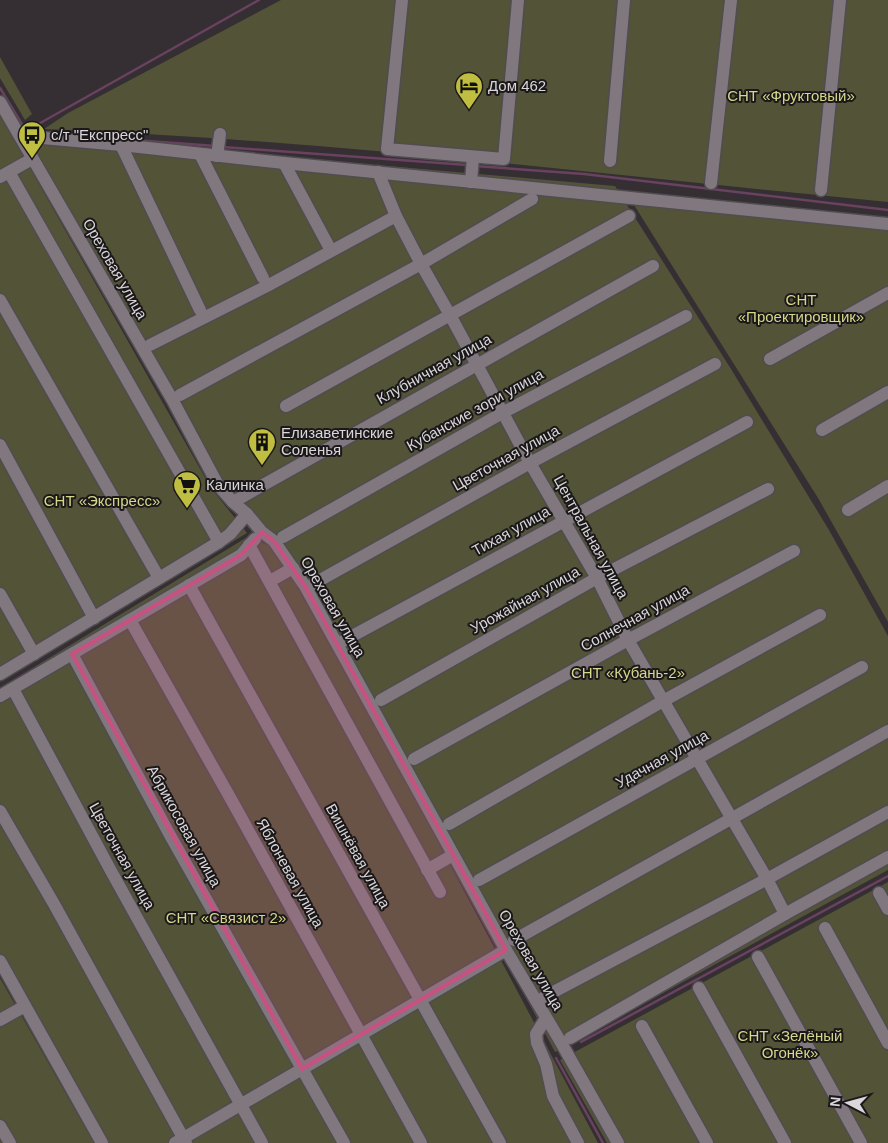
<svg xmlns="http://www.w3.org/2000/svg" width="888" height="1143" font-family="Arial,sans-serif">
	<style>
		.green { fill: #525337 }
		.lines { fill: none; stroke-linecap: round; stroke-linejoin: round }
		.stream { stroke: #694260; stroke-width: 2.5 }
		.minor-casing { stroke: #514c50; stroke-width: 15 }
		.minor { stroke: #80787e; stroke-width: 12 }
		.marked { fill: #c95181; fill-opacity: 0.2; stroke: #c95181; stroke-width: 4; stroke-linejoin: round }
		.labels { text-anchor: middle; stroke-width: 4; stroke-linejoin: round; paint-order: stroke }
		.poi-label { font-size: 15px; fill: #dad6d9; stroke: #1b181a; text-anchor: start }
		.park-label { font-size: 15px; fill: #d6d78a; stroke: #1b181a }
		.street-label { font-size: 15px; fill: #dad6d9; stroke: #1b181a }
	</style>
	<rect width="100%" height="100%" fill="#352e33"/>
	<g class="green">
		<path d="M 281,0 L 888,0 L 888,202 C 607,175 327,140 44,129 L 68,113 Z"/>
		<polygon points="0,57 32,114 25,120 0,78"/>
		<polygon points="0,115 211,488 247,533 0,682"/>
		<polygon points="14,133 615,186 731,369 829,530 888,636 888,870 555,1052 464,881 275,543 252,532 225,499"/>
		<polygon points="634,205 888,230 888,622 818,498"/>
		<polygon points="249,536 276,549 428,823 598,1143 96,1143 0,971 0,688"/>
		<polygon points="888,882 888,1143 607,1143 560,1060"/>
		<polygon points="0,978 94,1143 0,1143"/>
	</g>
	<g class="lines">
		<g class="stream">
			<polyline points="0,88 26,131"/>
			<polyline points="26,131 259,0"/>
			<polyline points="119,139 216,146"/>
			<polyline points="223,147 467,165"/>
			<polyline points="475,166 584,174 888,210"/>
			<polyline points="581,1042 888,876"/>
			<polyline points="556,1058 603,1143"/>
		</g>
		<g class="minor-casing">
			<g id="minor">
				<polyline points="402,0 387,149 504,159 518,0"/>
				<polyline points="0,102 172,399 218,485 233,502 247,514 262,532 274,541 305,586 506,950 559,1039 618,1143"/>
				<polyline points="20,136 121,145 284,163 888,224"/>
				<polyline points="121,145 200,310"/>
				<polyline points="200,154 263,278"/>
				<polyline points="217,156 220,134"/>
				<polyline points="610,161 624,0"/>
				<polyline points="284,163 328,245"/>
				<polyline points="9,172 219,542"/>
				<polyline points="378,172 396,216 421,264 450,315 530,463 597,578 628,640 767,879 785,914"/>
				<polyline points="0,177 32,159"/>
				<polyline points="471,182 473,157"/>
				<polyline points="711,183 731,0"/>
				<polyline points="821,190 840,0"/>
				<polyline points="0,300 159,578"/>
				<polyline points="150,345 267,286 396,216"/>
				<polyline points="770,359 888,293"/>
				<polyline points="180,395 421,264 532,199"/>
				<polyline points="286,406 629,216"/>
				<polyline points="822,430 888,392"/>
				<polyline points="0,445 94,618"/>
				<polyline points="233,502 653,266"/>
				<polyline points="848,510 888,486"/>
				<polyline points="283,537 504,412 686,316"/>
				<polyline points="249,545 440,892"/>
				<polyline points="270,581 293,568"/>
				<polyline points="313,584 530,463 715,364"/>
				<polyline points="189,585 500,1143"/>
				<polyline points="0,594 34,654"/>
				<polyline points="130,620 232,801 421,1143"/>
				<polyline points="343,641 747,422"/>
				<polyline points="72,654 171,837 344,1143"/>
				<polyline points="0,674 219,542 230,534 247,514"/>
				<polyline points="13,689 111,871 262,1143"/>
				<polyline points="0,696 241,555 255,539"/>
				<polyline points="381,700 597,578 768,489"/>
				<polyline points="414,759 628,640 794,551"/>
				<polyline points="0,811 54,904 186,1143"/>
				<polyline points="449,824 663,701 820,615"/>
				<polyline points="427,870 453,855"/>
				<polyline points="479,880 862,667"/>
				<polyline points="879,893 888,909"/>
				<polyline points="825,928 888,1043"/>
				<polyline points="514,940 888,731"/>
				<polyline points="758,957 861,1143"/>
				<polyline points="0,961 102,1143"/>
				<polyline points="699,988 785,1143"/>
				<polyline points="544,997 767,879 888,812"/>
				<polyline points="546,1018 536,1034 537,1043 546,1064 553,1096 578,1143"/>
				<polyline points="0,1020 25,1006"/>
				<polyline points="642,1026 707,1143"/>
				<polyline points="570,1038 785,914 888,857"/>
				<polyline points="0,1126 10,1143"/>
				<polyline points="175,1143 506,950"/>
			</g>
		</g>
		<use href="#minor" class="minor"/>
	</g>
	<path class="marked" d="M 262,532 L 274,541 L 305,586 L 506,950 L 302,1069 L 72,654 L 241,555 Z"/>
	<defs>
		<g id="hotel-pin" transform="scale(1.4375)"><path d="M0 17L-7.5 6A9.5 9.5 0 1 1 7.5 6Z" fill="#bfbe41" stroke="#1b181a"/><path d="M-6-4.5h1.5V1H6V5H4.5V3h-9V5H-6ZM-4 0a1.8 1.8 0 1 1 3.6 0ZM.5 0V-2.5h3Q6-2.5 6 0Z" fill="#111"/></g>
		<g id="bus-pin" transform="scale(1.4375)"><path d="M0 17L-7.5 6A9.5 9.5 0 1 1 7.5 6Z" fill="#bfbe41" stroke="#1b181a"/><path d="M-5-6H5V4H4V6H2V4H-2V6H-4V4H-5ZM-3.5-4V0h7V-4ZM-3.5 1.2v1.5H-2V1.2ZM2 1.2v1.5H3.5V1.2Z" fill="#111"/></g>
		<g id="building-pin" transform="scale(1.4375)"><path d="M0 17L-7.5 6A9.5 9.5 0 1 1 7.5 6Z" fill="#bfbe41" stroke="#1b181a"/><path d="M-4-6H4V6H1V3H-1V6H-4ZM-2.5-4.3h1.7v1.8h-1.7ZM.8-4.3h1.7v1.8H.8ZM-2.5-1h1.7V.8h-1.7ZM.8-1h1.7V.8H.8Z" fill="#111"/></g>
		<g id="supermarket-pin" transform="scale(1.4375)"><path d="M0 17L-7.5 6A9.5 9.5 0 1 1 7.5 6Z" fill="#bfbe41" stroke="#1b181a"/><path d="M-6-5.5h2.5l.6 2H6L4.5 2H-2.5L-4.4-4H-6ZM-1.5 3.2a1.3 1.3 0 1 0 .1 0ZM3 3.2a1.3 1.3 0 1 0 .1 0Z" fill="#111"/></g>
	</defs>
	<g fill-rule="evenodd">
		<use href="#hotel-pin" x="469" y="86"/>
		<use href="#bus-pin" x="32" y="135"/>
		<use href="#building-pin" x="262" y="442"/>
		<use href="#supermarket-pin" x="187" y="485"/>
	</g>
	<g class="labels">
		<g class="poi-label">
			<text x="488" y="91">Дом 462</text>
			<text x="51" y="140">с/т "Експресс"</text>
			<text x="281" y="438">Елизаветинские<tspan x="281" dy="17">Соленья</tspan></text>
			<text x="206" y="490">Калинка</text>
		</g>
		<g class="park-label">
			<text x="791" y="101">СНТ «Фруктовый»</text>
			<text x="801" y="305">СНТ<tspan x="801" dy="17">«Проектировщик»</tspan></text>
			<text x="102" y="506">СНТ «Экспресс»</text>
			<text x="628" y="678">СНТ «Кубань-2»</text>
			<text x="226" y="923">СНТ «Связист 2»</text>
			<text x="790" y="1041">СНТ «Зелёный<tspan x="790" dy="17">Огонёк»</tspan></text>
		</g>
		<g class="street-label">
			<text transform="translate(115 269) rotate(60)" y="5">Ореховая улица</text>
			<text transform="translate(434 369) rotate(-29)" y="5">Клубничная улица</text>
			<text transform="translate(475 410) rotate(-29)" y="5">Кубанские зори улица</text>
			<text transform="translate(506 458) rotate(-29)" y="5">Цветочная улица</text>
			<text transform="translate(511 531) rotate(-29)" y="5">Тихая улица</text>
			<text transform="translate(591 537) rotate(61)" y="5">Центральная улица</text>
			<text transform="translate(525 600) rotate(-29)" y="5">Урожайная улица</text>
			<text transform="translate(333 607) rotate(60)" y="5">Ореховая улица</text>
			<text transform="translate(635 618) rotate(-29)" y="5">Солнечная улица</text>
			<text transform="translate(662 759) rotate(-29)" y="5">Удачная улица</text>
			<text transform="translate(184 826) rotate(61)" y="5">Абрикосовая улица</text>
			<text transform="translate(122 856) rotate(61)" y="5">Цветочная улица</text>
			<text transform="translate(358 856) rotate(61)" y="5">Вишнёвая улица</text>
			<text transform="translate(290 873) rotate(61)" y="5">Яблоневая улица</text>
			<text transform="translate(531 960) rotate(60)" y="5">Ореховая улица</text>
		</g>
	</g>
	<g transform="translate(848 1103) rotate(276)" stroke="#1b181a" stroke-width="4" paint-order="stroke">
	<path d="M0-4L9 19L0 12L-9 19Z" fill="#dad6d9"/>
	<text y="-8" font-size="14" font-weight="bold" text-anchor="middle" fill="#dad6d9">N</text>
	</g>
</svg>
